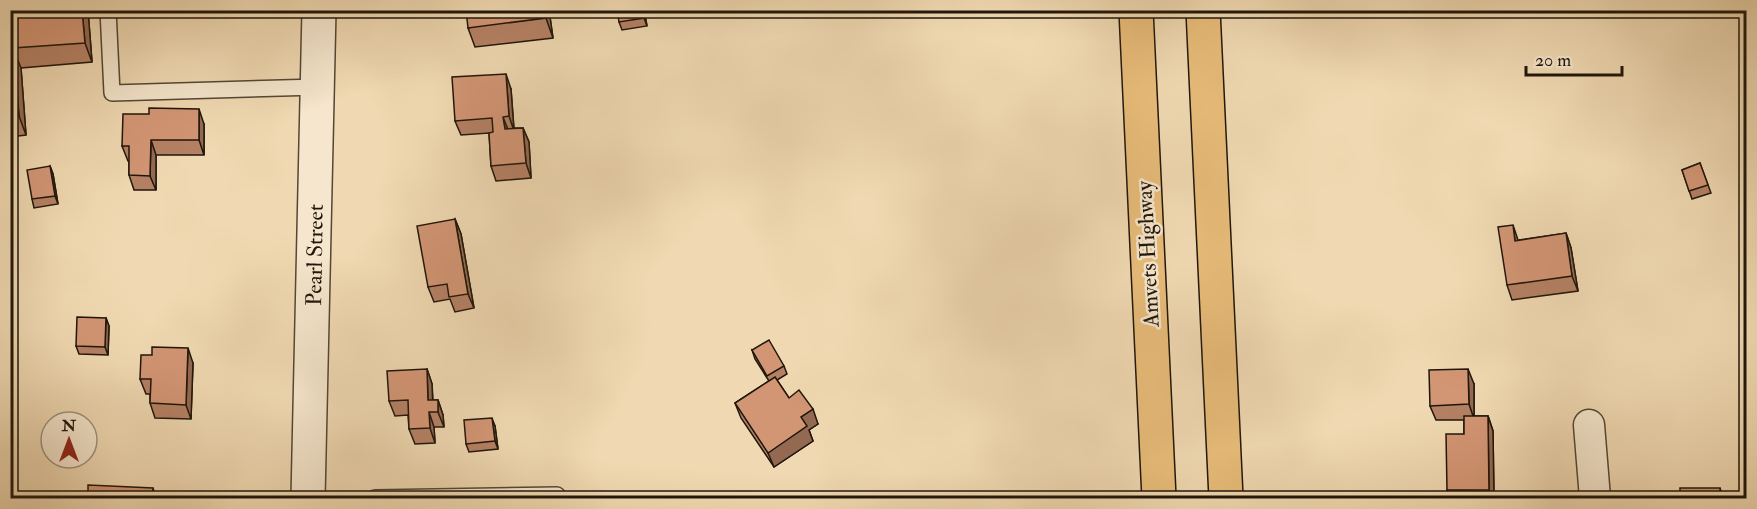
<svg xmlns="http://www.w3.org/2000/svg" width="1757" height="509" font-family="'IM FELL Double Pica',serif">
	<style>
		.lines { fill: none; stroke-linecap: round; stroke-linejoin: round }
		.service-casing { stroke: #534735; stroke-width: 18 }
		.minor-casing { stroke: #534735; stroke-width: 33 }
		.tertiary-casing { stroke: #534735; stroke-width: 36 }
		.motorway-casing { stroke: #1f160b; stroke-width: 36 }
		.service { stroke: #f5e6cd; stroke-width: 15 }
		.minor { stroke: #f5e6cd; stroke-width: 30 }
		.tertiary { stroke: #f5e6cd; stroke-width: 33 }
		.motorway { stroke: #e8bc79; stroke-width: 33 }
		.wall { fill: #b58165; stroke: #1f160b; stroke-width: 1.5 }
		.shaded-wall { fill: #946952; stroke: #1f160b; stroke-width: 1.5 }
		.building { fill: #d39675; stroke: #1f160b; stroke-width: 1.5 }
		.labels { text-anchor: middle; stroke-width: 5; stroke-linejoin: round; paint-order: stroke }
		.street-label { font-size: 22px; fill: #1f160b; stroke: #f5e6cd }
	</style>
	<rect width="100%" height="100%" fill="#f0d9b2"/>
	<filter id="stains"><feTurbulence type="fractalNoise" baseFrequency=".00333" numOctaves="4"/><feColorMatrix values="0 0 0 0 .2 0 0 0 0 .09 0 0 0 0 .02 0 0 0 .5 -.17"/></filter>
	<radialGradient id="worn" r=".72"><stop offset=".6" stop-color="#630" stop-opacity="0"/><stop offset="1" stop-color="#630" stop-opacity=".3"/></radialGradient>
	<g class="lines">
		<g class="service-casing">
			<g id="service">
				<polyline points="108,10 112,93 318,87"/>
				<polyline points="375,498 557,495"/>
			</g>
		</g>
		<g class="minor-casing">
			<polyline id="minor" points="1589,425 1595,498"/>
		</g>
		<g class="tertiary-casing">
			<polyline id="tertiary" points="308,498 319,10"/>
		</g>
		<g class="motorway-casing">
			<g id="motorway">
				<polyline points="1136,10 1159,498"/>
				<polyline points="1203,10 1226,498"/>
			</g>
		</g>
		<use href="#service" class="service"/>
		<use href="#minor" class="minor"/>
		<use href="#tertiary" class="tertiary"/>
		<use href="#motorway" class="motorway"/>
	</g>
	<g class="wall">
		<polygon points="10,10 88,10 92,62 21,68 26,135 10,137"/>
		<polygon points="549,10 553,38 475,47 468,28"/>
		<polygon points="644,10 647,26 622,30 619,22"/>
		<polygon points="511,89 514,128 523,128 529,142 531,178 496,181 491,166 489,133 461,135 455,121"/>
		<polygon points="204,124 204,155 156,155 156,190 134,190 129,175 129,161 128,161 122,146"/>
		<polygon points="1700,163 1711,193 1692,199 1682,170"/>
		<polygon points="50,166 53,174 58,204 34,208 32,199"/>
		<polygon points="455,219 461,234 474,308 455,312 450,299 434,302 428,287"/>
		<polygon points="1566,233 1571,248 1578,291 1512,300 1507,285 1519,240"/>
		<polygon points="106,318 109,326 108,355 79,354 76,346"/>
		<polygon points="752,350 784,366 787,374 777,380 789,398 818,424 809,430 813,441 774,467 741,418 735,403 769,381 755,359"/>
		<polygon points="193,363 191,419 155,418 150,403 150,394 146,394 140,379"/>
		<polygon points="427,369 432,384 433,400 438,400 443,415 444,427 434,427 435,443 415,444 409,429 408,415 395,416 389,401"/>
		<polygon points="1474,384 1474,416 1488,416 1493,431 1494,498 1450,498 1447,490 1464,434 1464,420 1436,420 1430,406"/>
		<polygon points="495,426 498,449 469,452 466,444"/>
	</g>
	<g class="shaded-wall">
		<polygon points="82,10 88,10 92,62 85,43"/>
		<polygon points="545,10 549,10 553,38 546,18"/>
		<polygon points="643,10 644,10 647,26 644,18"/>
		<polygon points="13,48 21,68 26,135 19,116"/>
		<polygon points="506,74 511,89 514,131 509,116"/>
		<polygon points="199,109 204,124 204,155 199,140"/>
		<polygon points="503,117 509,132 505,129"/>
		<polygon points="523,128 529,142 531,178 526,163"/>
		<polygon points="151,140 156,155 156,190 150,176"/>
		<polygon points="50,166 53,174 58,204 55,196"/>
		<polygon points="455,219 461,234 474,308 468,294"/>
		<polygon points="1513,225 1518,240 1521,256 1515,241"/>
		<polygon points="1566,233 1571,248 1578,291 1572,276"/>
		<polygon points="106,318 109,326 108,355 105,347"/>
		<polygon points="188,348 193,363 191,419 186,405"/>
		<polygon points="427,369 432,384 433,412 428,400"/>
		<polygon points="1468,369 1474,384 1474,419 1469,404"/>
		<polygon points="438,400 443,415 444,427 438,412"/>
		<polygon points="813,409 818,424 809,430 813,441 774,467 768,453 801,417"/>
		<polygon points="429,412 434,427 435,443 430,428"/>
		<polygon points="1488,416 1493,431 1494,498 1492,498 1489,490"/>
		<polygon points="492,418 495,426 498,449 495,441"/>
		<polygon points="153,488 156,498 152,498"/>
		<polygon points="1720,488 1723,498 1720,498"/>
	</g>
	<g class="building">
		<polygon points="10,10 82,10 85,43 13,48 19,116 10,116"/>
		<polygon points="466,10 545,10 546,18 468,28"/>
		<polygon points="617,10 643,10 644,18 619,22"/>
		<polygon points="506,74 509,116 503,117 505,129 523,128 526,163 491,166 489,133 493,132 492,118 455,121 452,77"/>
		<polygon points="149,108 199,109 199,140 151,140 150,176 129,175 129,146 122,146 123,114 149,114"/>
		<polygon points="1700,163 1708,185 1689,191 1682,170"/>
		<polygon points="50,166 55,196 32,199 27,170"/>
		<polygon points="455,219 468,294 449,297 447,284 428,287 417,226"/>
		<polygon points="1513,225 1515,241 1566,233 1572,276 1507,285 1498,227"/>
		<polygon points="77,317 106,318 105,347 76,346"/>
		<polygon points="769,340 784,366 767,376 752,350"/>
		<polygon points="152,347 188,348 186,405 150,403 151,379 140,379 141,355 152,355"/>
		<polygon points="427,369 428,400 438,400 438,412 429,412 430,428 409,429 408,400 389,401 387,371"/>
		<polygon points="1468,369 1469,404 1430,406 1429,370"/>
		<polygon points="775,377 789,398 799,390 813,409 801,417 807,426 768,453 735,403"/>
		<polygon points="1464,416 1488,416 1489,490 1447,490 1446,434 1464,434"/>
		<polygon points="492,418 495,441 466,444 464,420"/>
		<polygon points="88,485 153,488 152,498 88,498"/>
		<rect x="1680" y="488" width="40" height="10"/>
	</g>
	<g class="labels">
		<g class="street-label">
			<text transform="translate(1147 254) rotate(-93)" y="8">Amvets Highway</text>
			<text transform="translate(314 255) rotate(-89)" y="8">Pearl Street</text>
		</g>
	</g>
	<rect width="1757" height="509" fill="none" stroke="#f0d9b2" stroke-width="36"/>
	<rect x="12" y="12" width="1733" height="485" fill="none" stroke="#1f160b" stroke-width="3"/>
	<rect x="18" y="18" width="1721" height="473" fill="none" stroke="#1f160b" stroke-width="1.5"/>
	<g transform="translate(69 440)"><circle r="28" fill="#f5e6cd" stroke="#9f937f" stroke-width="1.5"/>
	<path d="M0-4.5L10 22L0 15L-10 22Z" fill="#8f2418"/>
	<text y="-9" font-size="16" font-weight="bold" text-anchor="middle" fill="#1f160b">N</text>
	</g>
	<path d="M1526 66v9h96v-9" fill="none" stroke="#1f160b" stroke-width="3"/>
	<text x="1535" y="66" font-size="18" fill="#1f160b" stroke="#f5e6cd" stroke-width="4.5" paint-order="stroke">20 m</text>
	<rect width="100%" height="100%" filter="url(#stains)"/>
	<rect width="100%" height="100%" fill="url(#worn)"/>
</svg>
